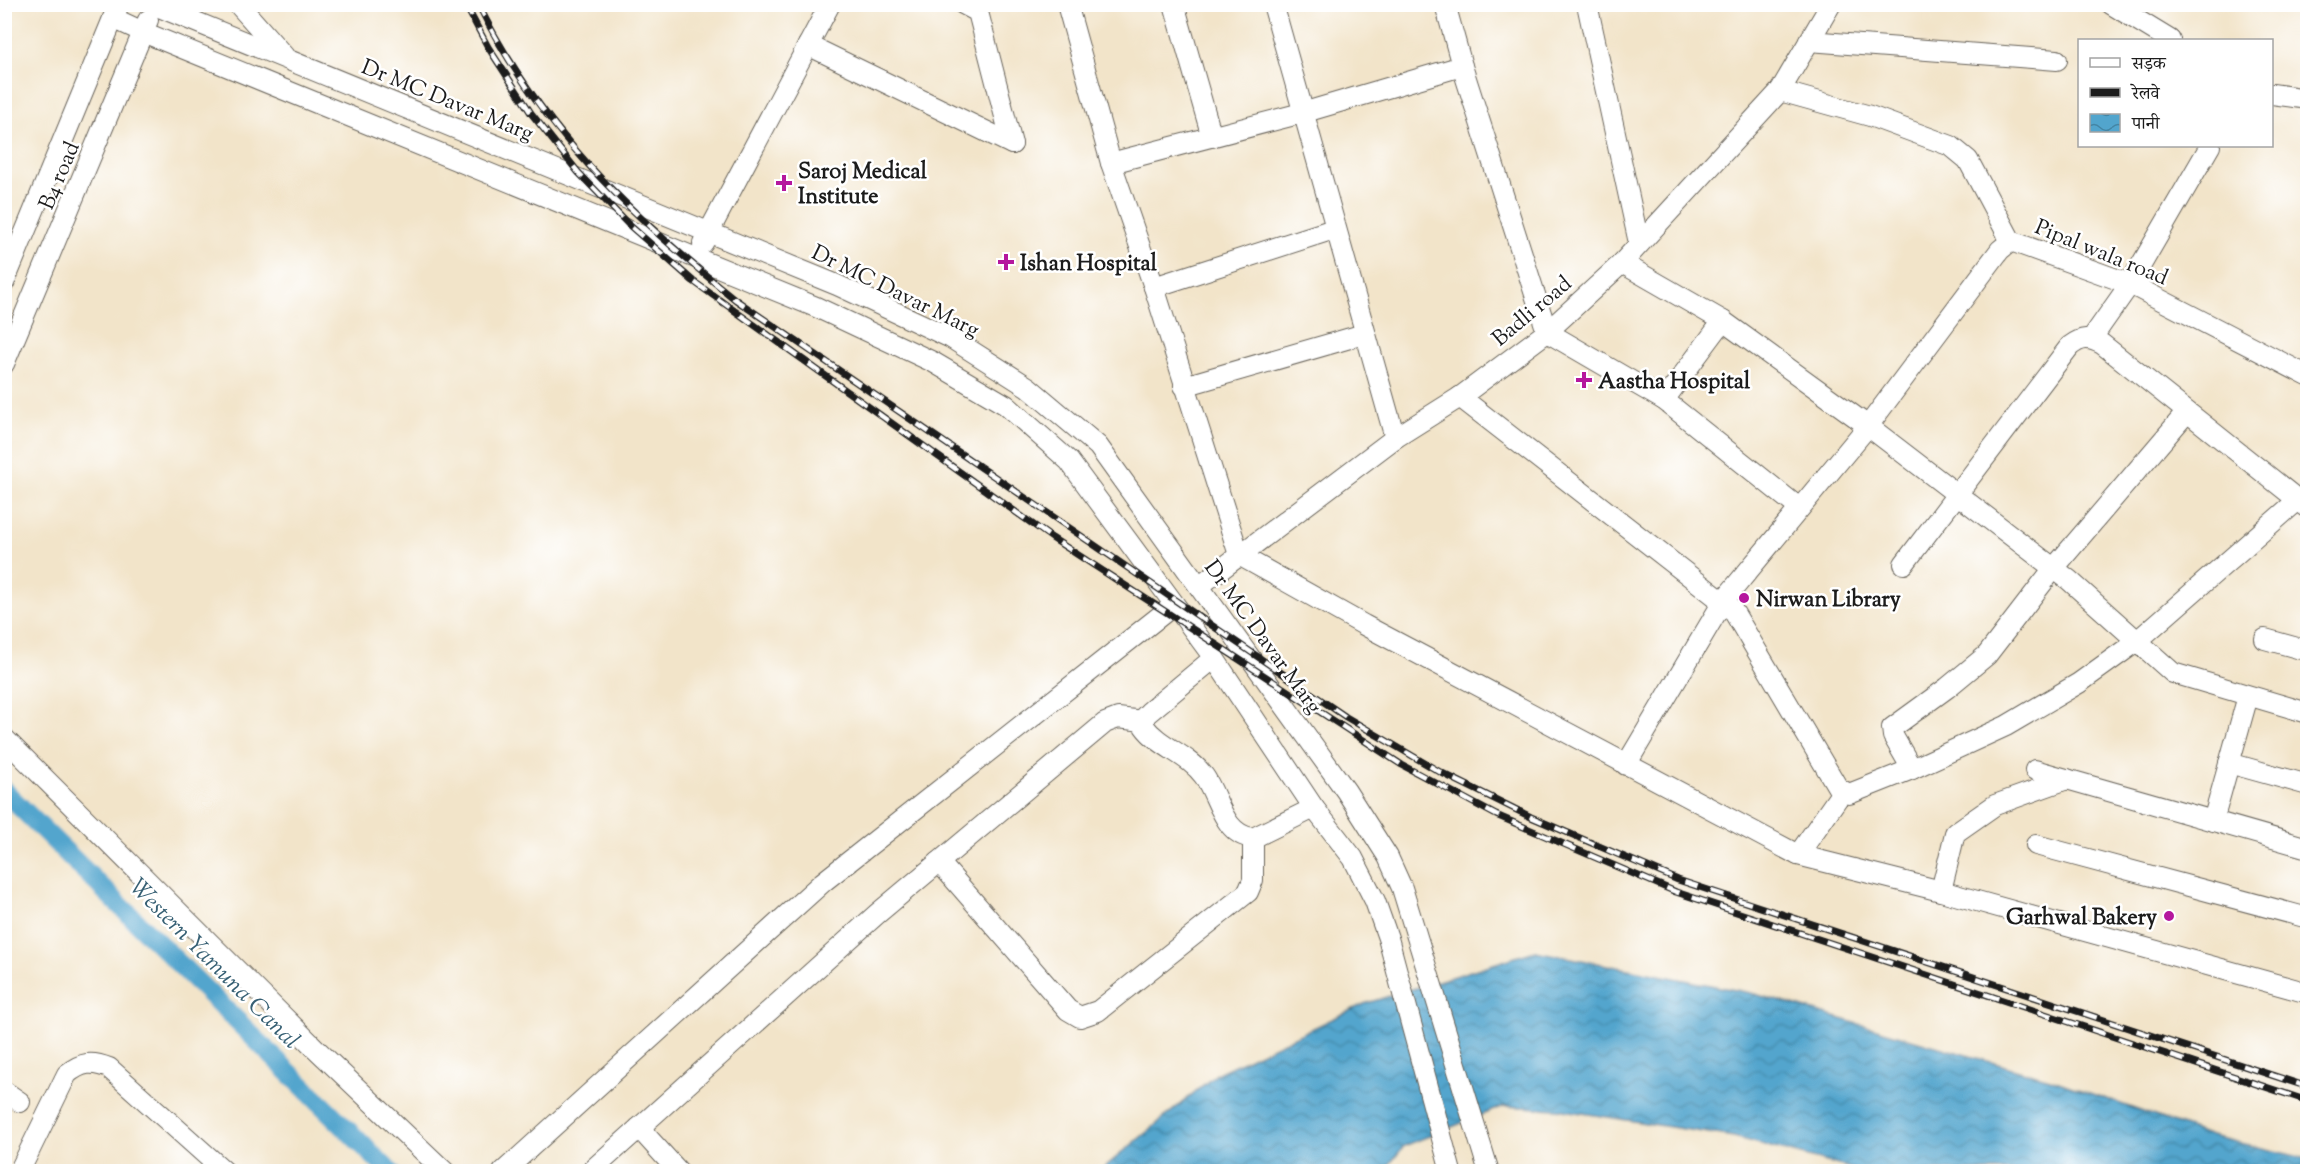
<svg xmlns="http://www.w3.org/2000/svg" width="2312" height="1176" font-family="'Sorts Mill Goudy','Noto Serif Devanagari',serif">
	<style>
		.water { fill: url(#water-waves); stroke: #376074; stroke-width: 1.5 }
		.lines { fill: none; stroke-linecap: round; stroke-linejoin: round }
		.canal { stroke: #52a5cd; stroke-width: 20 }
		.minor-casing { stroke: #676259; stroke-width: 22 }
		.minor { stroke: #fff; stroke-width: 20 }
		.rail-casing { stroke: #1c1c1c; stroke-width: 7 }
		.rail { stroke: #fff; stroke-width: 4.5; stroke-dasharray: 14; stroke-linecap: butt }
		.poi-dot { fill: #b5179e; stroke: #fff; stroke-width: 2 }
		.labels { text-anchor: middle; stroke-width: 5; stroke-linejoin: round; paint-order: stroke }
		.street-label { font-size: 22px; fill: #1c1c1c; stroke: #fff }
		.poi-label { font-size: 22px; font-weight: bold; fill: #1c1c1c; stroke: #fff; text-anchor: start }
		.water-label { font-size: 24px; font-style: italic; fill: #376074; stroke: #fff }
	</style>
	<defs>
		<pattern id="water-waves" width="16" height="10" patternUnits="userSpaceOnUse" patternTransform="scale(1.5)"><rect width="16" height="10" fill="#52a5cd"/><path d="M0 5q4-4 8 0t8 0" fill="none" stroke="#4386a6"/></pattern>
	</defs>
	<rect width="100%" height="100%" fill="#fff"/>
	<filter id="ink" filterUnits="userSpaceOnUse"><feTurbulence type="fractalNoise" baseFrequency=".0167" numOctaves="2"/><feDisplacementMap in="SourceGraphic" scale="12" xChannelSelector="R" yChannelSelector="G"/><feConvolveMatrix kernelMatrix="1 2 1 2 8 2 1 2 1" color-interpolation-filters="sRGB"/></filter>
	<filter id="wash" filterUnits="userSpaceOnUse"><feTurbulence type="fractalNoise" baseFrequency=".008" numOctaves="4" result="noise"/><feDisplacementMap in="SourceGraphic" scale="24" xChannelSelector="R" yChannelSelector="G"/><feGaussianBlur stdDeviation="1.35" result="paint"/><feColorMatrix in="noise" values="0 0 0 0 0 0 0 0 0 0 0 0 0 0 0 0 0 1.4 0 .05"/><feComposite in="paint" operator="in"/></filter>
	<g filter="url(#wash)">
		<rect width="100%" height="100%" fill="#f2e4c9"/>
		<polygon class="water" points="1535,951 1751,993 2050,1079 2211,1136 2308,1159 2307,1172 1860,1171 1734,1137 1557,1109 1504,1106 1404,1146 1384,1171 1099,1172 1218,1073 1364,1004"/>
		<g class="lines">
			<polyline class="canal" points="4,791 390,1172"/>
		</g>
	</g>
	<g filter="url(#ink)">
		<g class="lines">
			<g class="minor-casing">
				<g id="minor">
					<polyline points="152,4 837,285 951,338 1028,387 1098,446 1346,791 1388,857 1402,888 1489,1172"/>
					<polyline points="238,4 284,56"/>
					<polyline points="963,4 978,12 1012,144"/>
					<polyline points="1067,4 1111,163 1154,287 1239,555 1364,625 1798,855 1941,891 2308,993"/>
					<polyline points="1174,4 1212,137"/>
					<polyline points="1273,4 1395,438"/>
					<polyline points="1445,4 1462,66 1547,332 1664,400 1799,508"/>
					<polyline points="1587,4 1639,243"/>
					<polyline points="2111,4 2170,40"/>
					<polyline points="113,18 143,32 816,307 933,362 1006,405 1069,461 1214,658 1314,808 1353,858 1375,901 1388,938 1451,1172"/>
					<polyline points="1809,41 2057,60"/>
					<polyline points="808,45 1012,144"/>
					<polyline points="1780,91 1870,116 1951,146 1968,160 2011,241"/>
					<polyline points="2272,94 2308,99"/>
					<polyline points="1111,163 1302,113 1462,66"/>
					<polyline points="2011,241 2130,284 2308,376"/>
					<polyline points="703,243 830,4"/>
					<polyline points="1622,263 1723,321 1868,426 2069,580 2173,673 2308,713"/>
					<polyline points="4,283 119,4"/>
					<polyline points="1154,287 1334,229"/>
					<polyline points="2092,338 2130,284 2210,146"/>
					<polyline points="4,364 148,20"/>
					<polyline points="1184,386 1364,334"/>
					<polyline points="1460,397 1732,609 1838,788 1849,794 1912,769 2006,726 2079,683 2136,642 2298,500"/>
					<polyline points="1664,400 1723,321"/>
					<path d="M 1904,564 L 2070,346 C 2082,337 2089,337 2102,344 L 2308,508"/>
					<polyline points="1199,586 1395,438 1460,397 1547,332 1622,263 1780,91 1831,4"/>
					<polyline points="2265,639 2308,651"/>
					<path d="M 1214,658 L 1149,712 L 1144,717 L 1144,726 C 1159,747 1188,754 1204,776 C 1219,797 1223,835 1253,838 L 1314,808"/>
					<polyline points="4,738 314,1047 445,1172"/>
					<polyline points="2229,763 2308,785"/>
					<polyline points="1626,765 1724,600 1868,426 2000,250 2011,241"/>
					<polyline points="1912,769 1893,736 1892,728 1947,688 1987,655 2054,568 2187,412"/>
					<polyline points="2035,770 2308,848"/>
					<polyline points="2213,821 2248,696"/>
					<polyline points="2036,845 2308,918"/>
					<polyline points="1798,855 1842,792"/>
					<polyline points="939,862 1068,1010 1080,1017 1098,1011 1248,892 1253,880 1253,838"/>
					<polyline points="1941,891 1955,833 1995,805 2067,779"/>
					<polyline points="4,1091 20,1102"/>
					<polyline points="639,1128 679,1172"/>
					<path d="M 19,1172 L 67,1074 C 82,1062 92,1061 109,1068 L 225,1172"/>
					<polyline points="503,1172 823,882 1174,605"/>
					<polyline points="590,1172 877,914 1105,723 1118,718 1143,721"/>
				</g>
			</g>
			<use href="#minor" class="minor"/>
			<g class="rail-casing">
				<g id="rail">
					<polyline points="465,4 488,47 531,113 578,172 628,224 693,281 1052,538 1402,765 1496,815 1676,892 2308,1101"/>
					<path d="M 478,4 C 541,130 628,213 736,300 L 1346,717 L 1440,772 L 1531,817 L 1678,880 L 2308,1087"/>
				</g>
			</g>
			<use href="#rail" class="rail"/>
		</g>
	</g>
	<g class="poi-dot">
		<path d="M781 174h6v6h6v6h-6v6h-6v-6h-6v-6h6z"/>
		<path d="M1003 253h6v6h6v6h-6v6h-6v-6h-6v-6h6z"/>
		<path d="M1581 371h6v6h6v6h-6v6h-6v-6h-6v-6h6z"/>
		<circle cx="1744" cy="598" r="6"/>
		<circle cx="2169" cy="916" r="6"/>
	</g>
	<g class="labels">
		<g class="street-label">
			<text transform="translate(448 99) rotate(22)" y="8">Dr MC Davar Marg</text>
			<text transform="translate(58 175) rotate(-67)" y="8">B4 road</text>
			<text transform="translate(2102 251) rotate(22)" y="8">Pipal wala road</text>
			<text transform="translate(896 290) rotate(26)" y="8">Dr MC Davar Marg</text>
			<text transform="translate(1531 310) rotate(-40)" y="8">Badli road</text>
			<text transform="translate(1264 636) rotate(54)" y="8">Dr MC Davar Marg</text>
		</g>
		<g class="poi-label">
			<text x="798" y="178">Saroj Medical<tspan x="798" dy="25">Institute</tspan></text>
			<text x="1020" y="270">Ishan Hospital</text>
			<text x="1598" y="388">Aastha Hospital</text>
			<text x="1756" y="606">Nirwan Library</text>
			<text x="2157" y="924" text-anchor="end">Garhwal Bakery</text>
		</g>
		<g class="water-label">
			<text transform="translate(215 963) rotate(45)" y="8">Western Yamuna Canal</text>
		</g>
	</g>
	<rect width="2312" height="1176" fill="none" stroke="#fff" stroke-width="24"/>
	<rect x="2078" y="39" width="195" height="108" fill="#ffffff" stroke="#a4a4a4" stroke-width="1.5"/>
	<rect x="2090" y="58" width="30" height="9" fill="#ffffff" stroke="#a4a4a4" stroke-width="1.5"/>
	<text x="2132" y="69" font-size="18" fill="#1c1c1c">सड़क</text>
	<rect x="2090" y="88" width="30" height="9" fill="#1c1c1c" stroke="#a4a4a4" stroke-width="1.5"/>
	<text x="2132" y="99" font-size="18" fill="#1c1c1c">रेलवे</text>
	<rect x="2090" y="114" width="30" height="18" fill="url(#water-waves)" stroke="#a4a4a4" stroke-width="1.5"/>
	<text x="2132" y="129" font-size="18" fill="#1c1c1c">पानी</text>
</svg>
